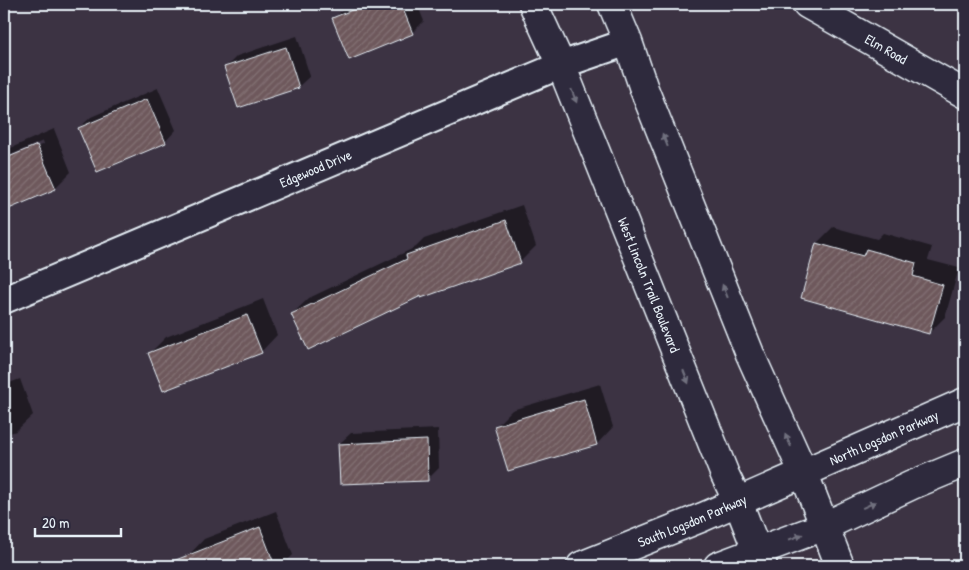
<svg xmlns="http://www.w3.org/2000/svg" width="969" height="570" font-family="'Patrick Hand',sans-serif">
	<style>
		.shadow { fill: #0007 }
		.building { fill: url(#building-hatch); stroke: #e8f1f8 }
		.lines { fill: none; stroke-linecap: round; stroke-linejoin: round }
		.street-casing { stroke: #e8f1f8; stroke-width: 30 }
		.secondary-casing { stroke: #e8f1f8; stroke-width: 31 }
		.street { stroke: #2f2a3d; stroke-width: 26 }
		.secondary { stroke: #2f2a3d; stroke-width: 28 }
		.oneway { fill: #70707e }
		.labels { text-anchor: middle; stroke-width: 4; stroke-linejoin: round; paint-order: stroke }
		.street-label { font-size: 14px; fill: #e8f1f8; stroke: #2f2a3d }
	</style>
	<defs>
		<pattern id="building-hatch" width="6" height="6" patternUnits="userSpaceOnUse" patternTransform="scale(1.25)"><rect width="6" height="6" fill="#6e595c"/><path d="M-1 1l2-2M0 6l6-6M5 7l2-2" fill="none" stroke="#837174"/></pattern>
	</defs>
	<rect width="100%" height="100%" fill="#3c3343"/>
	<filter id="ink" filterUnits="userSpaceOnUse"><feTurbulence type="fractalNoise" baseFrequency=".02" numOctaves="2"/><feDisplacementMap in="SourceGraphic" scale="10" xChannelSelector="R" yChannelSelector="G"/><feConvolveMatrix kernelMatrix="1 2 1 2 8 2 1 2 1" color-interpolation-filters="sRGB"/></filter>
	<g filter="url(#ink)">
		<g class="shadow">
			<polygon points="353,4 417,4 424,21 412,33 334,19 345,7"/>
			<polygon points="952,4 965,4 965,10"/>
			<polygon points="297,36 310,76 298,87 226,67 237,56"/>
			<polygon points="158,88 176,130 165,142 79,128 91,117"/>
			<polygon points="54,129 71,172 55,188 4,210 4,160 44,144 43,141 4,158 4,151"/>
			<polygon points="522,205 536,246 520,262 421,295 292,314 309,298 416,247 424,239"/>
			<polygon points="833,227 877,239 883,233 932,247 928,260 959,268 945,317 929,333 817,243"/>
			<polygon points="263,299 277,335 261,352 150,353 166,337"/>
			<polygon points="20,379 33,415 16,431 4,435 4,385"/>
			<polygon points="600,384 613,427 597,444 508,470 496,426 512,410"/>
			<polygon points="438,429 439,468 428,479 339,444 351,433"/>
			<polygon points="276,511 293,555 282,566 192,566 188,556 204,539"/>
			<polygon points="965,556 965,566 952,566 960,558"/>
		</g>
		<g class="building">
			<polygon points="367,4 401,4 413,34 349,60 332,18"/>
			<polygon points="286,47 299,88 238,108 224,67"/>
			<polygon points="147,99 166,143 97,172 78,128"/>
			<polygon points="37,145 56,189 4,211 4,159"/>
			<polygon points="506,220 521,263 421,298 421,296 308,350 291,314 407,259 406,255"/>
			<polygon points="816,243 863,256 866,249 916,263 913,276 943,285 929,334 801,298"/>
			<polygon points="247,315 262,353 163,391 148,353"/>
			<polygon points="584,399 597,445 508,471 494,426"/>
			<polygon points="427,440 428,481 340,484 338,444"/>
			<polygon points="260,527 275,566 163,566 163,565"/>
		</g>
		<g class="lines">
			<g class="street-casing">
				<g id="street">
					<path id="s1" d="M 4,300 L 561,65 L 628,42"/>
				</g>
			</g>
			<g class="secondary-casing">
				<g id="secondary">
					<path id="s2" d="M 533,4 L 561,65 L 725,475 L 738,502 L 763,566"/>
					<polyline points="612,4 628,42 644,89 750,354 804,474 840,566"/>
					<path id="s3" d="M 807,4 L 965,94"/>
					<path id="s4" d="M 581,566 L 703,517 L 965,402"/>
					<polyline points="718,566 825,526 912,485 965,463"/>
				</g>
			</g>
			<use href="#street" class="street"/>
			<use href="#secondary" class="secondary"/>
		</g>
		<defs><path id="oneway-solid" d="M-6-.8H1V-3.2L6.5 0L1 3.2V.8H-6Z" transform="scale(1.25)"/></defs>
		<g class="oneway">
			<use href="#oneway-solid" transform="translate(574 96) rotate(68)"/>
			<use href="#oneway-solid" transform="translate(665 140) rotate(-112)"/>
			<use href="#oneway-solid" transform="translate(725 291) rotate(-112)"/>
			<use href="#oneway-solid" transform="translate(686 377) rotate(68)"/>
			<use href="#oneway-solid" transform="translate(788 440) rotate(-114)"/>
			<use href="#oneway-solid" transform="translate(869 505) rotate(-25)"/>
			<use href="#oneway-solid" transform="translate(796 537) rotate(-21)"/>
		</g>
	</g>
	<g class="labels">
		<g class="street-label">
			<text dy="5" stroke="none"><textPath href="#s3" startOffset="91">Elm Road</textPath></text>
			<text dy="5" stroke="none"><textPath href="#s1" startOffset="338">Edgewood Drive</textPath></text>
			<text dy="5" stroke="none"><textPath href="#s2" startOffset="304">West Lincoln Trail Boulevard</textPath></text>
			<text dy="5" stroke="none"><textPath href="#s4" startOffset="329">North Logsdon Parkway</textPath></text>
			<text dy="5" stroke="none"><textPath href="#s4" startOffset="120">South Logsdon Parkway</textPath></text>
		</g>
	</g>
	<rect width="969" height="570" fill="none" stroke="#2f2a3d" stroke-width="20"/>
	<rect x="10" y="10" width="949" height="550" fill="none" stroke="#e8f1f8" stroke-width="2" filter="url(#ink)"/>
	<path d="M35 528v8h86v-8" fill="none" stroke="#e8f1f8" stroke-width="2.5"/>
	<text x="42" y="528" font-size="15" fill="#e8f1f8" stroke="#2f2a3d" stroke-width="4" paint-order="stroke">20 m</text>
</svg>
